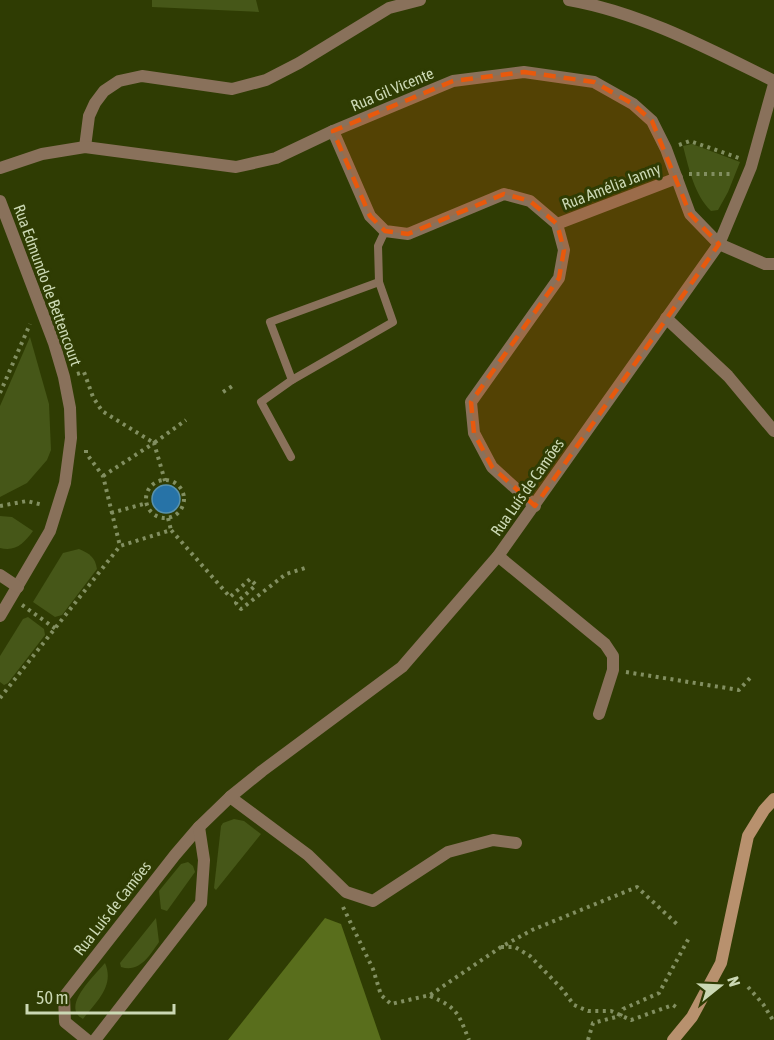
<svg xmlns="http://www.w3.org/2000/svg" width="774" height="1040" font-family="'Asap Condensed',sans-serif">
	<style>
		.green { fill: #465718 }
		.forest { fill: #596e1c }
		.water { fill: #2773a7; stroke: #5891ab; stroke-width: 1.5 }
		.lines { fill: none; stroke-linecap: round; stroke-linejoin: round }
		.path { stroke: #828f61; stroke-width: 4; stroke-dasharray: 3 4.5; stroke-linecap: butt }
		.lane { stroke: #89715b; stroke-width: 8 }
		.street { stroke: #89715b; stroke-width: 12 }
		.secondary { stroke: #b8916e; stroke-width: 12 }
		.marked { fill: #e8590c; fill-opacity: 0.2; stroke: #e8590c; stroke-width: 4.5; stroke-dasharray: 12 8; stroke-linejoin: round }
		.labels { text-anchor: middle; stroke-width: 6; stroke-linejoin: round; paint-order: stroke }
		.street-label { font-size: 16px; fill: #cbd8b4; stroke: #2f3c03 }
	</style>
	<rect width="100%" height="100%" fill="#2f3c03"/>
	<g class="green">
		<polygon points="152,0 256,0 259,12 152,7"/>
		<path d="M 692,144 L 740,162 L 728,192 L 718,210 L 711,211 C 694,194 689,169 683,146 Z"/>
		<polygon points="30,337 49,404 51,450 47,460 27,483 0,497 0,406"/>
		<path d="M 0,516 L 12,517 L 33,531 C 24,543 16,552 0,548 Z"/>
		<path d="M 79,549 C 90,554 95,557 97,569 L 62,615 L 55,617 L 33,602 L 63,553 Z"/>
		<polygon points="28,617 44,629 45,635 8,683 4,685 0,682 0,656 23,619"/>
		<polygon points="234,819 244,821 261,834 216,890 214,888 221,826 223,823"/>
		<polygon points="188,862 193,866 195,872 167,911 161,909 159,891 181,864"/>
		<path d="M 156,918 L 159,942 C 150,955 140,973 121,967 L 120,963 Z"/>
		<path d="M 105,963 C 115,986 96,1002 83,1019 C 60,1007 95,975 105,963 Z"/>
	</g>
	<polygon class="forest" points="325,918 341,924 381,1040 228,1040"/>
	<circle class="water" cx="166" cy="499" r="14"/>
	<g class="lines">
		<g class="path">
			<polyline points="679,145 690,141 739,158"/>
			<polyline points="689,174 732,174"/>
			<polyline points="77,374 84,372 93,397 102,411 154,443 186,420"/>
			<polyline points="223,392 234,385"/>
			<polyline points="0,393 30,324"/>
			<polyline points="86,450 86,453 103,476 120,546"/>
			<polyline points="103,476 154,443 165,481"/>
			<circle cx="165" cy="499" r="19"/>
			<polyline points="0,506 27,501 43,505"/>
			<polyline points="111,513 147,503"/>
			<polyline points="168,518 171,530"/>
			<polyline points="22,605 56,629"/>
			<polyline points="626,672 739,690 750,678"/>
			<polyline points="0,698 120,546 171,530 230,597 250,579 256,585 236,603 241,609 286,574 305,568"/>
			<polyline points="343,907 373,969 381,995 391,1004 430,995 501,947 532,930 637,887 679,926"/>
			<polyline points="501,947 515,947 530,956 562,989 574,1005 588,1011 611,1011 631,1020 673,1005 679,1009"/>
			<polyline points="748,987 763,1004 774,1022"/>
			<path d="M 430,996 C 458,1008 458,1013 469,1040"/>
			<polyline points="620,1016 623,1009 659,993 690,936"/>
			<polyline points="588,1040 593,1023 620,1016"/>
		</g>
		<g class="lane">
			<polyline points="292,380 270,322 379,282 378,246 385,231"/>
			<polyline points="291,457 261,402 292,380 393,322 379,282"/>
		</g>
		<g class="street">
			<path d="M 569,0 C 642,13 709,49 774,81"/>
			<polyline points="333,131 370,216 385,231 408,234 504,194 530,201 557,224 564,250 559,278 471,402 474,433 492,467 535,506"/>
			<polyline points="85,147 89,116 95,103 104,91 119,81 142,76 232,89 266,80 299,63 389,8 420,0"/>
			<polyline points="0,168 42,154 85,147 236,167 276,158 333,131 453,81 524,72 594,82 633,104 652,121 666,149 690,214 719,244 765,264 774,264"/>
			<polyline points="0,201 54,343 64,377 70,408 71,438 65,483 50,531 0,616"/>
			<polyline points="557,224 677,178"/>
			<polyline points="666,318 728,376 774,431"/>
			<polyline points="498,556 605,644 613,656 613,670 599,714"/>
			<polyline points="0,575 18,587"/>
			<polyline points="230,797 308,855 346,892 373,901 448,852 493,840 516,843"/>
			<polyline points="87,1040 65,1022 64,997 175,855 199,827 230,797 262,771 402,667 498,556 719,244 751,167 774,84"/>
			<polyline points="95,1040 201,903 204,860 199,827"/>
		</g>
		<polyline class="secondary" points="673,1040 692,1017 721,963 748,836 764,810 774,799"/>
	</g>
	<path class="marked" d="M 524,72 L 594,82 L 633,104 L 652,121 L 690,214 L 719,244 L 535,506 L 492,467 L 474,433 L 471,402 L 559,278 L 564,250 L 557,224 L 530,201 L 504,194 L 408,234 L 385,231 L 370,216 L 333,131 L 453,81 Z"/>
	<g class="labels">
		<g class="street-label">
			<text transform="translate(392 89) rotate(-23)" y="6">Rua Gil Vicente</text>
			<text transform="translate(611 186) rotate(-21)" y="6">Rua Amélia Janny</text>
			<text transform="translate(48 285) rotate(70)" y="6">Rua Edmundo de Bettencourt</text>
			<text transform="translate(527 487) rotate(-55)" y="6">Rua Luís de Camões</text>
			<text transform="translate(112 908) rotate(-52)" y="6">Rua Luís de Camões</text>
		</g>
	</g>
	<g transform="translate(720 986) rotate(72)" stroke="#2f3c03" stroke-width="4.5" paint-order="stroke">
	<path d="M0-4.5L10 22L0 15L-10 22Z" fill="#cbd8b4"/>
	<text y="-9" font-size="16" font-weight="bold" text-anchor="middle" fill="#cbd8b4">N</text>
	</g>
	<path d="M27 1004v9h147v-9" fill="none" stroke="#cbd8b4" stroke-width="3"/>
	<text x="36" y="1004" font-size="18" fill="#cbd8b4" stroke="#2f3c03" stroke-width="4.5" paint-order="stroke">50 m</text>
</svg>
